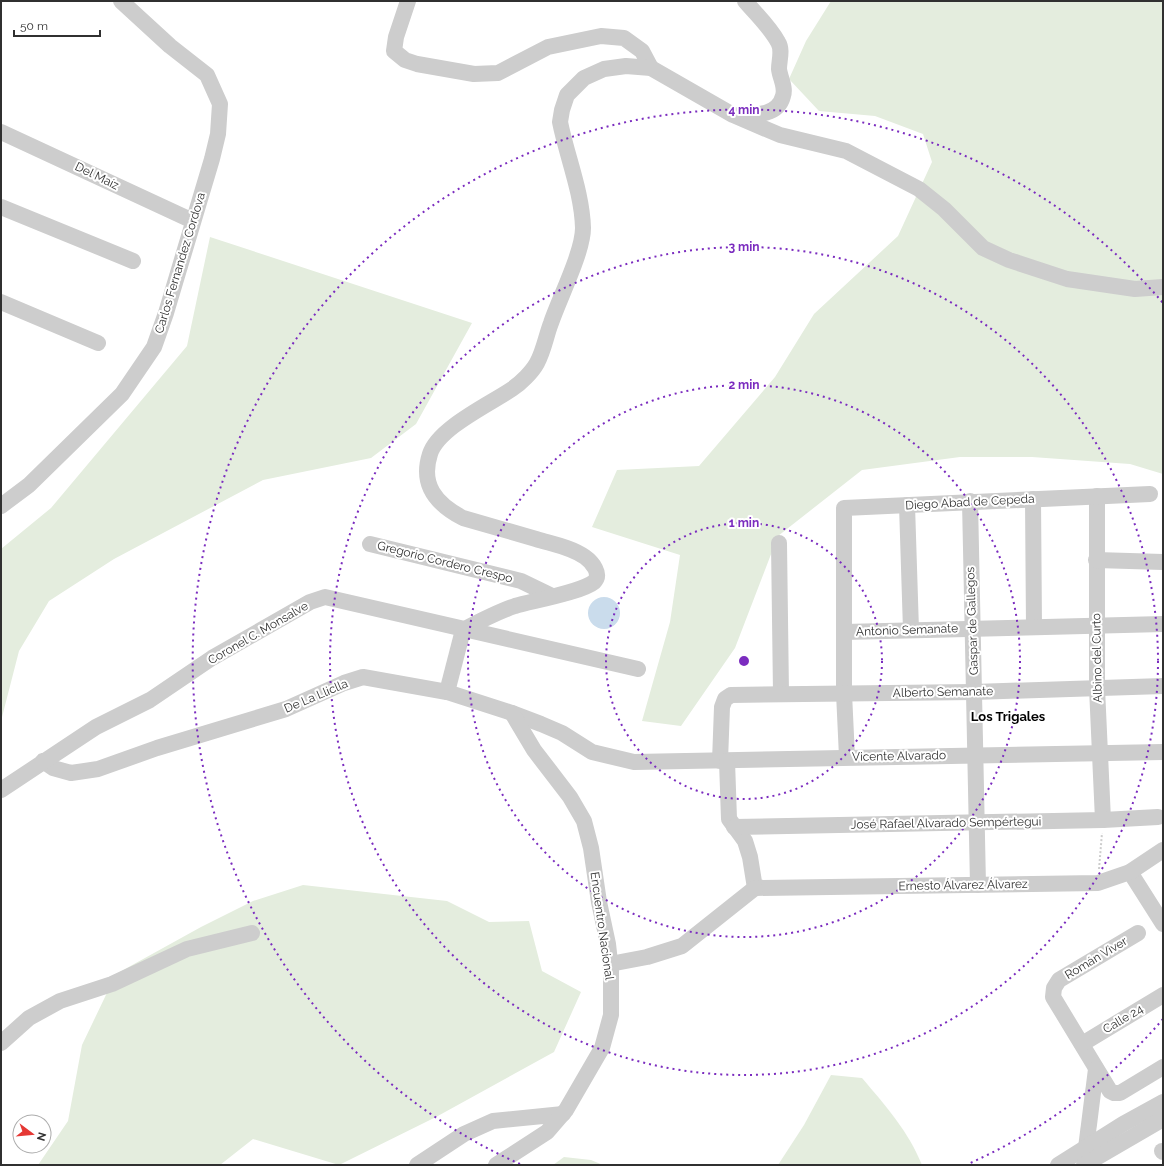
<svg xmlns="http://www.w3.org/2000/svg" width="1164" height="1166" font-family="Raleway,sans-serif">
	<style>
		.green { fill: #e4edde }
		.water { fill: #cadcec }
		.lines { fill: none; stroke-linecap: round; stroke-linejoin: round }
		.path { stroke: #cdcdcd; stroke-width: 2; stroke-dasharray: 2 2; stroke-linecap: butt }
		.minor { stroke: #cdcdcd; stroke-width: 16 }
		.ring { fill: none; stroke: #7b2cbf; stroke-width: 2; stroke-dasharray: 2 4 }
		.labels { text-anchor: middle; stroke-width: 4; stroke-linejoin: round; paint-order: stroke }
		.street-label { font-size: 12px; fill: #303030; stroke: #fff }
		.neighbourhood-label { font-size: 13px; font-weight: bold; fill: #000; stroke: #fff }
		.centre { fill: #7b2cbf; stroke: #fff; stroke-width: 2 }
		.ring-label { font-size: 12px; text-anchor: middle; font-weight: bold; fill: #7b2cbf; stroke: #fff; stroke-width: 4; stroke-linejoin: round; paint-order: stroke }
	</style>
	<rect width="100%" height="100%" fill="#fff"/>
	<g class="green">
		<polygon points="831,1 1163,1 1163,474 1130,464 1032,457 960,457 862,470 778,536 735,648 681,726 642,721 670,622 680,555 592,527 617,470 699,466 775,377 814,314 898,236 932,162 923,134 875,116 819,111 789,79 806,41"/>
		<polygon points="210,237 472,323 416,424 371,458 263,480 114,559 49,601 19,651 1,721 1,549 51,508 187,346"/>
		<polygon points="303,885 447,901 489,922 529,921 542,971 581,992 554,1052 436,1117 339,1165 253,1139 220,1165 38,1165 68,1121 82,1045 116,974 201,927 253,901"/>
		<path d="M 831,1075 L 862,1078 C 885,1105 909,1132 922,1165 L 778,1165 L 804,1125 Z"/>
		<polygon points="564,1157 591,1160 603,1165 553,1165"/>
	</g>
	<circle class="water" cx="604" cy="613" r="16"/>
	<g class="lines">
		<polyline class="path" points="1099,869 1102,833"/>
		<g class="minor">
			<polyline points="408,1 396,37 394,51 405,60 417,64 474,74 498,73 548,47 601,36 624,38 642,51 651,68"/>
			<path d="M 739,115 C 755,115 778,116 783,96 C 786,87 780,78 779,69 C 779,60 783,50 778,42 C 770,27 756,14 745,1"/>
			<polyline points="1,132 193,221"/>
			<polyline points="1,207 133,261"/>
			<polyline points="1,302 98,343"/>
			<polyline points="1097,496 1097,688 1103,820"/>
			<polyline points="1033,499 1034,627"/>
			<polyline points="970,501 978,885"/>
			<polyline points="907,505 911,630"/>
			<polyline points="1,506 29,485 122,394 154,347 166,313 212,159 218,134 220,104 207,75 170,46 121,1"/>
			<polyline points="779,543 781,694"/>
			<polyline points="370,544 521,581 552,596"/>
			<polyline points="1096,560 1163,562"/>
			<path d="M 463,630 C 480,621 497,612 515,606 C 532,601 582,592 594,582 C 602,574 592,562 585,557 C 571,547 552,544 536,539 C 512,532 488,525 463,518 C 436,504 420,485 430,454 C 438,428 490,404 512,389 C 521,383 532,372 537,363 C 544,350 546,336 551,323 C 559,299 583,252 583,228 C 582,192 567,157 560,122 L 562,110 L 567,95 L 584,78 L 604,69 L 626,66 L 651,68 L 733,115 L 780,135 L 846,151 L 919,189 L 944,209 L 983,248 L 1009,260 L 1067,279 L 1135,289 L 1163,287"/>
			<polyline points="844,632 1163,624"/>
			<polyline points="447,692 463,630"/>
			<polyline points="847,757 844,693 844,508 1150,494"/>
			<polyline points="43,761 53,768 71,773 98,769 157,748 286,709 344,683 363,677 447,692 512,713 541,724 562,733 592,752 634,762 1163,752"/>
			<polyline points="720,761 722,707 725,699 731,695 974,692 1163,686"/>
			<polyline points="727,761 729,819 745,841 750,857 755,888"/>
			<polyline points="1,790 96,727 150,700 212,658 310,602 325,597 638,669"/>
			<polyline points="734,827 1103,820 1158,817"/>
			<polyline points="1130,872 1163,924"/>
			<polyline points="755,888 1098,883 1130,872 1163,850"/>
			<polyline points="1138,933 1059,980 1054,988 1053,997 1110,1091 1114,1093 1120,1093 1163,1067"/>
			<polyline points="610,964 647,957 682,946 755,888"/>
			<polyline points="1,1043 29,1018 60,1001 112,984 187,949 252,933"/>
			<polyline points="1082,1044 1163,995"/>
			<polyline points="1086,1148 1096,1069"/>
			<polyline points="1162,1151 1163,1152"/>
			<polyline points="417,1165 464,1134 493,1121 563,1114"/>
			<polyline points="496,1165 547,1132 566,1110 602,1048 611,1015 611,971 608,944 599,902 591,848 584,821 570,797 534,750 512,713"/>
			<polyline points="1058,1165 1123,1124 1163,1102"/>
			<polyline points="1084,1165 1163,1119"/>
		</g>
	</g>
	<g class="ring">
		<circle cx="744" cy="661" r="138"/>
		<circle cx="744" cy="661" r="276"/>
		<circle cx="744" cy="661" r="414"/>
		<path d="M1163 1019A551 551 0 0 1 968 1164M520 1164A551 551 0 1 1 1163 303"/>
	</g>
	<g class="labels">
		<g class="street-label">
			<text transform="translate(97 176) rotate(26)" y="4">Del Maíz</text>
			<text transform="translate(180 263) rotate(-73)" y="4">Carlos Fernandez Cordova</text>
			<text transform="translate(970 502) rotate(-3)" y="4">Diego Abad de Cepeda</text>
			<text transform="translate(445 562) rotate(14)" y="4">Gregorio Cordero Crespo</text>
			<text transform="translate(972 621) rotate(-92)" y="4">Gaspar de Gallegos</text>
			<text transform="translate(907 630) rotate(-2)" y="4">Antonio Semanate</text>
			<text transform="translate(258 633) rotate(-30)" y="4">Coronel C. Monsalve</text>
			<text transform="translate(1097 658) rotate(-91)" y="4">Albino del Curto</text>
			<text transform="translate(943 692) rotate(-1)" y="4">Alberto Semanate</text>
			<text transform="translate(316 696) rotate(-23)" y="4">De La Lliclla</text>
			<text transform="translate(899 756) rotate(-1)" y="4">Vicente Alvarado</text>
			<text transform="translate(946 823) rotate(-1)" y="4">José Rafael Alvarado Sempértegui</text>
			<text transform="translate(963 885) rotate(-1)" y="4">Ernesto Álvarez Álvarez</text>
			<text transform="translate(602 926) rotate(82)" y="4">Encuentro Nacional</text>
			<text transform="translate(1096 958) rotate(-31)" y="4">Román Viver</text>
			<text transform="translate(1123 1019) rotate(-31)" y="4">Calle 24</text>
		</g>
		<g class="neighbourhood-label">
			<text x="1008" y="721">Los Trigales</text>
		</g>
	</g>
	<circle cx="744" cy="661" r="6" class="centre"/>
	<g class="ring-label">
		<text x="744" y="114">4 min</text>
		<text x="744" y="251">3 min</text>
		<text x="744" y="389">2 min</text>
		<text x="744" y="527">1 min</text>
	</g>
	<rect width="1164" height="1166" fill="none" stroke="#303030" stroke-width="4"/>
	<g transform="translate(32 1134) rotate(106)"><circle r="19" fill="#ffffff" stroke="#acacac"/>
	<path d="M0-3L7 15L0 10L-7 15Z" fill="#e53834"/>
	<text y="-6" font-size="11" font-weight="bold" text-anchor="middle" fill="#303030">N</text>
	</g>
	<path d="M14 30v6h86v-6" fill="none" stroke="#303030" stroke-width="2"/>
	<text x="20" y="30" font-size="12" fill="#303030" stroke="#ffffff" stroke-width="3" paint-order="stroke">50 m</text>
</svg>
